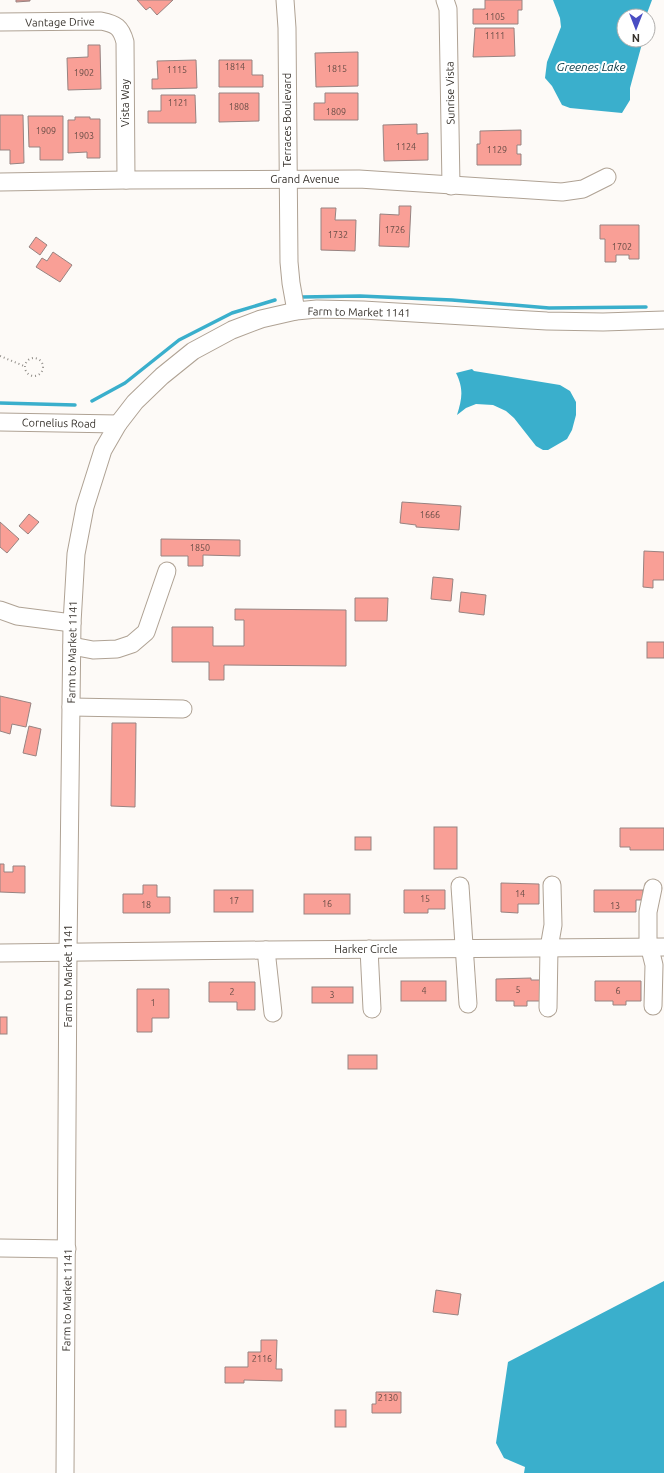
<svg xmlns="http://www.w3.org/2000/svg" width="664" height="1473" font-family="Ubuntu,sans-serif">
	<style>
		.water { fill: #3aafcc }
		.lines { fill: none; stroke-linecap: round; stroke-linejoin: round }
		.stream { stroke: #3aafcc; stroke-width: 3.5 }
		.building { fill: #f99f96; stroke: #978381 }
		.minor-casing { stroke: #afa294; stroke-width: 19 }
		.path { stroke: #938f8a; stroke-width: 2; stroke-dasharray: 1 3; stroke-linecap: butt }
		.minor { stroke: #fff; stroke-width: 17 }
		.labels { text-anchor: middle; stroke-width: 4; stroke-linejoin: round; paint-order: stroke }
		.number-label { font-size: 9px; fill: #684d46 }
		.street-label { font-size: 11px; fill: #37322c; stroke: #fff }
		.water-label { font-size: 12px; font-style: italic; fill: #003440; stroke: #fff }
	</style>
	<rect width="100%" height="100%" fill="#fdfaf7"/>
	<g class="water">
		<polygon points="553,0 652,0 646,16 624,16 624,40 643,40 630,88 630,100 622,113 570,108 562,105 552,86 545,78 547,62 561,27 560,18"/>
		<path d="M 472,369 L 474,371 L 560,385 L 570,391 L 576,402 L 576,415 L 572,430 L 567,439 L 548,450 L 543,450 L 536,446 L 514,418 L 506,411 L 493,405 L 476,404 L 466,408 L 457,415 C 462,399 464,389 456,373 Z"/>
		<polygon points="664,1281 664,1473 524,1473 525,1467 504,1458 496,1443 508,1362"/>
	</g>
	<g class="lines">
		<g class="stream">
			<polyline points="302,297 360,296 452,300 549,308 646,307"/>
			<polyline points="92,401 125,383 179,340 232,313 275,300"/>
			<polyline points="0,403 75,405"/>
		</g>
	</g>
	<g class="building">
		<polygon points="16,0 30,0 30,1 16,2"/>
		<polygon points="137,0 173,0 157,15 150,7 146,10"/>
		<polygon points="485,0 522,0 522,10 518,10 518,24 473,24 473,9 485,9"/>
		<polygon points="475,28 514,28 515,56 473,57"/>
		<polygon points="88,45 100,45 101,89 68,90 67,58 88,57"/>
		<polygon points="358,52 358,86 316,87 315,53"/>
		<polygon points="196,60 197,88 152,89 152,79 158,79 157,61"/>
		<polygon points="219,60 252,60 252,75 263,75 263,87 219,87"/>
		<polygon points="219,93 259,93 259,121 219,122"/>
		<polygon points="325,93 358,93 358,120 314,120 314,103 325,103"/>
		<polygon points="161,95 195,95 196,123 148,123 148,111 161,111"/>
		<polygon points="0,115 23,115 24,163 10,164 10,150 0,150"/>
		<polygon points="28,116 63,116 63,160 40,160 40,147 29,147"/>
		<polygon points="75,117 90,117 90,119 100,119 100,158 87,158 87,152 68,153 68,120 75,120"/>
		<polygon points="417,124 417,134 428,133 428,160 384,161 383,125"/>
		<polygon points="521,130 521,145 517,145 517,154 521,154 521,165 477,165 477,144 480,144 480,131"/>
		<polygon points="399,206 411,206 409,247 379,246 380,214 399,215"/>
		<polygon points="321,208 336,208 335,220 356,220 355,251 321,250"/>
		<polygon points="600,225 639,225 639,259 629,259 629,255 616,255 616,262 605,262 605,239 600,239"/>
		<polygon points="36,237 47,245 40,255 29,247"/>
		<polygon points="53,252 72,265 60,282 36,267 42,258 47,261"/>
		<polygon points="402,502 461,506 459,530 416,527 416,525 400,523"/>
		<polygon points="29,514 39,522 28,534 19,526"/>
		<polygon points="0,522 19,539 7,553 0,547"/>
		<polygon points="161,539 240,540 240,556 203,555 203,566 188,566 188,556 161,556"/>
		<polygon points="644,551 664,552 664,580 653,580 653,588 643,587"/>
		<polygon points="433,577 453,579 451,601 431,599"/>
		<polygon points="461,592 486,595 484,615 459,612"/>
		<polygon points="355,598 388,598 387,621 355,621"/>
		<polygon points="235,609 346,610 346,666 224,665 224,680 209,680 209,662 172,662 172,627 213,627 213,646 244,646 244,620 235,620"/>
		<rect x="647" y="642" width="17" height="16"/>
		<polygon points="0,696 31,703 26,727 12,724 10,734 0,731"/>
		<polygon points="112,723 136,723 135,807 111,806"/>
		<polygon points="29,726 41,729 36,756 23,753"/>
		<rect x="434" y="827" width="23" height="42"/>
		<polygon points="620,828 664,828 664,850 630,850 630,847 620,847"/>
		<rect x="355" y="837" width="16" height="13"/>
		<polygon points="0,864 4,864 4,872 13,872 13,866 25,866 25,893 0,892"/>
		<polygon points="501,883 539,884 539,904 518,904 518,913 501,912"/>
		<polygon points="143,885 157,885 157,897 170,897 170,913 123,913 123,894 143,894"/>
		<rect x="214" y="890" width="39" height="22"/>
		<polygon points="404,890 445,890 445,909 428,909 428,913 404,913"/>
		<polygon points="594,890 643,890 643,900 636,900 636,912 594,912"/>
		<rect x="304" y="894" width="46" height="20"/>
		<polygon points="531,978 531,980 541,980 541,1001 527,1001 527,1006 514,1006 514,1001 496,1001 496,979"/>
		<rect x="401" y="981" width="45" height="20"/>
		<polygon points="595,981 641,981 641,1001 626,1001 626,1005 613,1005 613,1001 595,1001"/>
		<polygon points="209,982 255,982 255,1010 237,1010 237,1002 209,1002"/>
		<rect x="312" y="987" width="41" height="16"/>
		<polygon points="137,989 169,989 169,1018 152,1018 152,1032 137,1032"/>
		<rect x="0" y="1017" width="7" height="17"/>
		<rect x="348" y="1055" width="29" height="14"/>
		<polygon points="436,1290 461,1294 458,1315 433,1312"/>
		<polygon points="261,1340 277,1340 276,1369 282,1369 282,1381 244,1380 244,1383 225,1383 225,1367 248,1367 248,1352 261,1352"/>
		<polygon points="376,1392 401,1392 401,1413 372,1413 372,1404 376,1404"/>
		<rect x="335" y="1410" width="11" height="17"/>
	</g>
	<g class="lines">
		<g class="minor-casing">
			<g id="minor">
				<polyline points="285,0 287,28 289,262 291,283 296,311"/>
				<polyline points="445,0 448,9 451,186"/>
				<path d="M 0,22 L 101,21 C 116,24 121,27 125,42 L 126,180"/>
				<polyline points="0,182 126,180 359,179 562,192 583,189 607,177"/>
				<polyline points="0,422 118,424"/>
				<polyline points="0,610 17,616 72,623"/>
				<polyline points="72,646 93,650 117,649 132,644 146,632 167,571"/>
				<polyline points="71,707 183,709"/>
				<polyline points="460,886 468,1004"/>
				<polyline points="369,949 372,1009"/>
				<polyline points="266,950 273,1013"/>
				<polyline points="0,953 266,950 664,947"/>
				<polyline points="653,1006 654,965 648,941 648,912 653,888"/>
				<polyline points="548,1008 549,948 553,925 552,885"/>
				<polyline points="0,1248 67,1249"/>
				<polyline points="65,1473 68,952 72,623 76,554 85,507 103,450 118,424 135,402 162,376 193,351 232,330 261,319 296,311 317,309 363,310 547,321 603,322 664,320"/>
			</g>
		</g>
		<g class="path">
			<polyline points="0,356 24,366"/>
			<circle cx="34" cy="367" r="9"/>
		</g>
		<use href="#minor" class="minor"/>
	</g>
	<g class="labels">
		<g class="number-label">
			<text x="495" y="20">1105</text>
			<text x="495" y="39">1111</text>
			<text x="235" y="70">1814</text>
			<text x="337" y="72">1815</text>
			<text x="177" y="73">1115</text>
			<text x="84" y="76">1902</text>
			<text x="178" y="106">1121</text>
			<text x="239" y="110">1808</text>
			<text x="336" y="115">1809</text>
			<text x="46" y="134">1909</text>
			<text x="84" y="139">1903</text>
			<text x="406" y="150">1124</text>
			<text x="497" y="153">1129</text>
			<text x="395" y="233">1726</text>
			<text x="338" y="238">1732</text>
			<text x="622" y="250">1702</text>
			<text x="430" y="518">1666</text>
			<text x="200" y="551">1850</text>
			<text x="520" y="897">14</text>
			<text x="425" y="902">15</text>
			<text x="234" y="904">17</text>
			<text x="327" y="907">16</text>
			<text x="146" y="908">18</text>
			<text x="615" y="909">13</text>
			<text x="518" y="993">5</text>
			<text x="424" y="994">4</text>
			<text x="618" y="994">6</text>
			<text x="232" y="995">2</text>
			<text x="332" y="998">3</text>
			<text x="153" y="1006">1</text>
			<text x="262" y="1362">2116</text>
			<text x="388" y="1401">2130</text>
		</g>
		<g class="street-label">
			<text transform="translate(60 22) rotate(-1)" y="4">Vantage Drive</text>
			<text transform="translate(450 93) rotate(-91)" y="4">Sunrise Vista</text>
			<text transform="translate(125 103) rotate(-90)" y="4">Vista Way</text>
			<text transform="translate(287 120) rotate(-90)" y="4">Terraces Boulevard</text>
			<text x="305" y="183">Grand Avenue</text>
			<text transform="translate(359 312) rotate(1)" y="4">Farm to Market 1141</text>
			<text transform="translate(59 423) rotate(1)" y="4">Cornelius Road</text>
			<text transform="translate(72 652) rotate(-89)" y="4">Farm to Market 1141</text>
			<text x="366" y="953">Harker Circle</text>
			<text transform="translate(68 976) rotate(-90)" y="4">Farm to Market 1141</text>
			<text transform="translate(67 1300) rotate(-89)" y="4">Farm to Market 1141</text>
		</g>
		<g class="water-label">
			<text x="591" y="71">Greenes Lake</text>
		</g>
	</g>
	<g transform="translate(636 28) rotate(180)"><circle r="19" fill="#ffffff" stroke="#afadab"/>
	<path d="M0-3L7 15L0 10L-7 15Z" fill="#494dc3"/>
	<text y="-6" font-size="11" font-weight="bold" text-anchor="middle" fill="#37322c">N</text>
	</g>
</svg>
